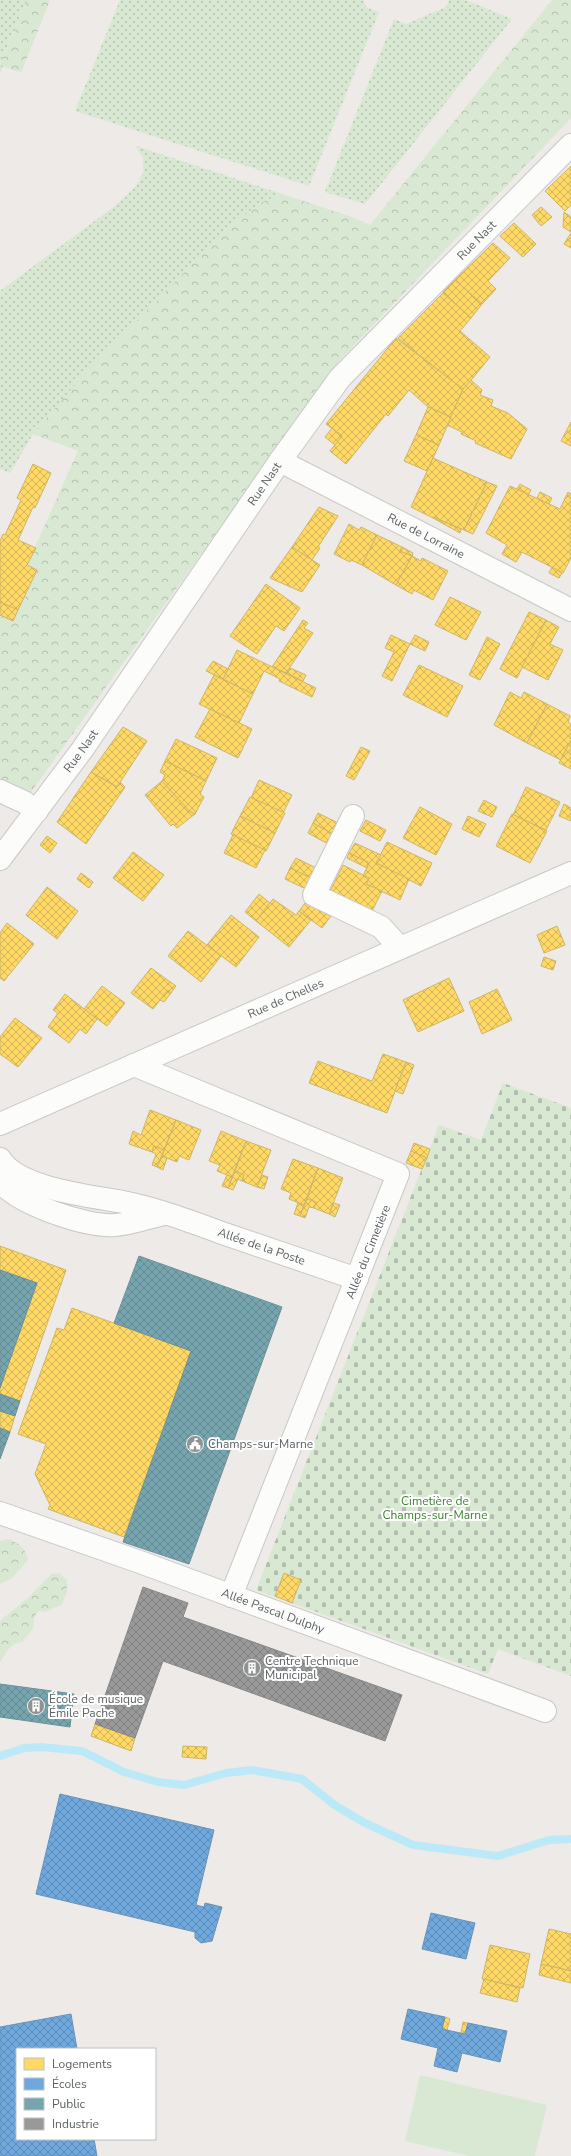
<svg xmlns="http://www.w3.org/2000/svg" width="571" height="2156" font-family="'Nunito Sans',sans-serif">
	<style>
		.grass { fill: url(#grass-dots) }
		.forest { fill: url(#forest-crowns) }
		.cemetery { fill: url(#cemetery-stones) }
		.garden { fill: #d9e8d2 }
		.homes { fill: url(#homes-cross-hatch); stroke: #ceb566 }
		.schools { fill: url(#schools-cross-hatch); stroke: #6993b8 }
		.public { fill: url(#public-cross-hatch); stroke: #6e9199 }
		.industry { fill: url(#industry-cross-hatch); stroke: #878889 }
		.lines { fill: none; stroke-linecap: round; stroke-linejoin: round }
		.stream { stroke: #bbe9f8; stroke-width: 8 }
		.minor-casing { stroke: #c8c8c8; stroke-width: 24 }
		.secondary-casing { stroke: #c8c8c8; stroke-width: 24 }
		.minor { stroke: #fcfcfb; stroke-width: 22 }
		.secondary { stroke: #fcfcfb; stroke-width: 22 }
		.labels { text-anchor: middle; stroke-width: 4; stroke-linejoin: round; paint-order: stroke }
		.street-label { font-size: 12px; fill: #5c6265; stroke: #fff }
		.poi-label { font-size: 12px; fill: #5c6265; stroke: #fff; text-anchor: start }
		.park-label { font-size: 12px; fill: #408434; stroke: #fff }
	</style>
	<defs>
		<pattern id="grass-dots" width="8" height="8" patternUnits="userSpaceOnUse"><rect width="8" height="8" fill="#d9e8d2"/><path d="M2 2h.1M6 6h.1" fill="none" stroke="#b3bfae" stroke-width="1.8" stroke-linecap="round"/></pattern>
		<pattern id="forest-crowns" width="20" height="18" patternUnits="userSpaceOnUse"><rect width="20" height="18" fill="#d9e8d2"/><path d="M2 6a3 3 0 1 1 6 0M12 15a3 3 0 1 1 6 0" fill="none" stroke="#b3bfae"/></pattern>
		<pattern id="cemetery-stones" width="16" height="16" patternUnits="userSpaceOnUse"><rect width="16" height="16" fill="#d9e8d2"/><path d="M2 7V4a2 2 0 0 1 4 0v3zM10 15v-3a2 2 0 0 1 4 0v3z" fill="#b3bfae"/></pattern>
		<pattern id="homes-cross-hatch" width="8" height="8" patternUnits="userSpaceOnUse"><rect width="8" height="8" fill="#ffd966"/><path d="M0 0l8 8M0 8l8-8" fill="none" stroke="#d2b358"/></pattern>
		<pattern id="schools-cross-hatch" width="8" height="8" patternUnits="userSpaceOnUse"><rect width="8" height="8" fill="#6fa8dc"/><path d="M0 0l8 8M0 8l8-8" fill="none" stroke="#5e8cb6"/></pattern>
		<pattern id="public-cross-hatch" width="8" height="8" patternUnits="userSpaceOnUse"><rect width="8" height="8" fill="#76a5af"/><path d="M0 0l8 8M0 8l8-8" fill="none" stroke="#648a92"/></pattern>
		<pattern id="industry-cross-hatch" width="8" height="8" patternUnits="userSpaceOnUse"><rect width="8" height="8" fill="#999"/><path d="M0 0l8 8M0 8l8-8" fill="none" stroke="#808080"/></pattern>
	</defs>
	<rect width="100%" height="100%" fill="#edeae7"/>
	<g class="grass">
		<polygon points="0,0 27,0 0,64 3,66 0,74"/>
		<polygon points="120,0 363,0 366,7 379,12 309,186 75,111"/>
		<polygon points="449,0 466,0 512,19 365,204 325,192 394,19 406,24 446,7"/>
		<polygon points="136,146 282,194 260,203 226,230 33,434 10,473 0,469 0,291 115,206 136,186 143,173 143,158"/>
	</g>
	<g class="forest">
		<polygon points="27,0 50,0 21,73 0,65"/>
		<polygon points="552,0 571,0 571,118 339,361 24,802 0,791 0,615 13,621 37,571 27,565 78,451 33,434 77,382 226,230 260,203 282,194 349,216 370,225"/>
		<path d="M 7,1539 C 19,1543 25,1547 28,1560 L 11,1579 L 0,1584 L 0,1541 Z"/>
		<path d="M 59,1573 L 67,1580 L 67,1592 L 61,1605 L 45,1612 L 38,1611 L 34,1617 L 33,1629 L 22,1642 C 8,1644 8,1652 0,1662 L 0,1621 L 28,1598 L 51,1574 Z"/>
	</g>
	<polygon class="cemetery" points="503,1083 571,1108 571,1676 498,1649 488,1674 256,1590 439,1125 481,1140"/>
	<polygon class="garden" points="420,2075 547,2105 535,2156 469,2156 405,2141"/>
	<g class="homes">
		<polygon points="571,166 571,205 565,211 545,191"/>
		<polygon points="541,207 552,217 541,226 532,215"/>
		<polygon points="564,212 571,217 571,232 563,227"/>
		<polygon points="514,223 536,244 523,257 500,236"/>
		<polygon points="571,233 571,248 564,244"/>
		<polygon points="493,243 510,258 488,281 496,289 482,304 455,280"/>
		<polygon points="455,280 482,304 471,318 443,292"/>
		<polygon points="443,293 471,318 460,331 490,357 463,390 398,338"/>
		<polygon points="396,338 463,389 451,417 428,407 409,390 388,416 386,414 346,464 330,451 342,436 326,424"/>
		<polygon points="471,380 482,390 480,395 493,400 491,406 508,413 527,429 511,459 475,443 476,441 461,434 462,432 447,425 463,389"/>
		<polygon points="428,407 451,417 439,445 416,435"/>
		<polygon points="571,422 571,446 561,441"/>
		<polygon points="332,428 342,436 335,445 325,437"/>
		<polygon points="416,435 439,445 427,471 404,461"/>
		<polygon points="433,458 487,482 464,530 433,517 433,518 411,507"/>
		<polygon points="33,464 51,473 35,508 33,507 18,540 36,548 27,565 37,570 18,610 0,602 0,541 3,534 5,535 21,500 17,498"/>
		<polygon points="487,482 497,486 473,534 464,530"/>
		<polygon points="520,484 531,490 528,495 517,489"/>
		<polygon points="510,486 560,509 568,492 571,494 571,558 563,573 522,552 516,562 502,554 507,545 486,533"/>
		<polygon points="540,492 552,498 549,504 537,498"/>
		<polygon points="319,507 338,516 318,547 320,548 312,560 292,547"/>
		<polygon points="433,517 461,529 460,533 433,518"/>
		<polygon points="349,524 359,530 361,527 377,535 362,565 351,560 350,562 334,554"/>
		<polygon points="377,535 402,547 400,551 412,556 396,585 362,565"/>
		<polygon points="292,547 320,565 302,592 270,578"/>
		<polygon points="402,547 413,553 412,556 400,551"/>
		<polygon points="412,556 421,561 422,558 448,571 433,600 414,590 412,594 396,585"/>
		<polygon points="552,567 562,573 559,578 549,573"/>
		<polygon points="266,584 300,608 284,631 276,626 257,654 230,636"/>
		<polygon points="450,597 481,612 466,640 435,625"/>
		<polygon points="0,602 18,610 13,621 0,615"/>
		<polygon points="529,612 546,620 517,678 500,669"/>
		<polygon points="303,620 308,623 304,628 313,633 286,673 272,667"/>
		<polygon points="546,620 559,627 550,644 563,650 548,680 522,667"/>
		<polygon points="391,635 410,644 392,681 382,676 394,652 385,648"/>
		<polygon points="415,635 429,642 425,651 410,644"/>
		<polygon points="487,637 500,644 480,680 469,675"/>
		<polygon points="237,650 316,688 312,697 279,681 280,679 264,671 253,694 223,679"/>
		<polygon points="213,661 228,669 223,679 206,671"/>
		<polygon points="419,665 463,686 447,717 403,695"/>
		<polygon points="290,668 306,675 303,681 286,673"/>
		<polygon points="214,675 253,694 239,723 199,704"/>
		<polygon points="510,692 521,698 524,692 547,704 527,743 494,725"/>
		<polygon points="547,704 570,716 568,722 571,724 571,740 561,760 527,743"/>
		<polygon points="210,709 252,729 238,758 195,737"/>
		<polygon points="123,727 147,741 117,787 91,772"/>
		<polygon points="176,739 217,758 206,781 165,761"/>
		<polygon points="571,740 571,769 559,763"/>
		<polygon points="361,747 370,751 354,780 346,776"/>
		<polygon points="165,761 206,781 200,794 204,797 195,814 189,811 162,781 165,775 160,772"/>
		<polygon points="91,772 117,787 120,782 125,787 86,844 57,822"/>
		<polygon points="259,780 292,795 283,813 251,798"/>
		<polygon points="162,781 189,811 195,814 177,828 173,824 171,826 145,795"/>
		<polygon points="526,787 560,802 546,830 513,815"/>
		<polygon points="250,797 285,813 275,833 240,816"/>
		<polygon points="484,800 497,807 492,817 478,811"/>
		<polygon points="564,804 571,808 571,821 559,816"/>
		<polygon points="420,807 452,824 436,855 403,838"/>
		<polygon points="318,813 338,823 333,834 313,823"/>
		<polygon points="512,814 547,831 530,863 496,846"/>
		<polygon points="240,816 275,833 266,851 231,834"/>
		<polygon points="468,816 486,824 479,837 462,829"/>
		<polygon points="366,820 386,830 380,841 360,831"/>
		<polygon points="313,823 333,834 328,844 308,833"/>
		<polygon points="233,835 265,850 256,868 224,853"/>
		<polygon points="47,836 57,843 50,853 40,845"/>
		<polygon points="387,842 432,863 421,886 376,863"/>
		<polygon points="355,843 381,855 376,863 409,879 400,900 366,884 369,878 363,876 369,863 349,853"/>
		<polygon points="133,852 164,875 143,901 113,878"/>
		<polygon points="349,853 369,863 367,868 347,858"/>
		<polygon points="296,858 316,868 311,878 290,868"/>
		<polygon points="343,865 369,878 366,884 382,891 371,913 329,893"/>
		<polygon points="290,868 311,878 306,889 285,879"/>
		<polygon points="81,873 93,882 89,888 77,879"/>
		<polygon points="47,887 78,911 57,939 26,915"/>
		<polygon points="259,894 270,903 256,921 245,912"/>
		<polygon points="273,899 296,915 299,911 311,920 289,947 256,921"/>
		<polygon points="305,903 331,916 322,928 299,911"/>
		<polygon points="231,915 259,937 236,967 207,945"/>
		<polygon points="7,923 34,944 4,981 0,978 0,933"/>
		<polygon points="557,926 565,945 544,953 537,935"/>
		<polygon points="188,931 221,956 201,982 168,956"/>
		<polygon points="544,957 556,961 553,970 541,966"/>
		<polygon points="151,968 176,986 171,993 168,990 153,1009 131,993"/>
		<polygon points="449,978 464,1011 418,1032 403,1000"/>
		<polygon points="102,986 125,1003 107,1026 84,1009"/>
		<polygon points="497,989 512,1020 482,1034 469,1002"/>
		<polygon points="168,990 171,993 164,1002 160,1000"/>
		<polygon points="65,994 97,1019 86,1034 80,1029 69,1043 48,1027 58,1013 53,1010"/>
		<polygon points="15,1018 42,1038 18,1067 0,1054 0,1037"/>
		<polygon points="383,1054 406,1062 387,1113 309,1083 318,1061 372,1081"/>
		<polygon points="406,1062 414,1065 403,1094 395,1091"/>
		<polygon points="150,1110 176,1120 164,1150 154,1146 152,1152 129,1144 133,1131 141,1135"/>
		<polygon points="176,1120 201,1130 189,1160 179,1156 177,1162 162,1156"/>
		<polygon points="221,1131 246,1141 232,1177 217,1171 220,1165 209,1161"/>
		<polygon points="246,1141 271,1150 257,1187 242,1181 244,1175 235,1171"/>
		<polygon points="414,1143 430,1149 427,1158 411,1151"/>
		<polygon points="154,1146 164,1150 157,1167 152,1165 156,1154 152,1152"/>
		<polygon points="411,1151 427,1158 422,1169 406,1163"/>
		<polygon points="162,1156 167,1158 163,1170 157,1167"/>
		<polygon points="293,1159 318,1168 304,1205 289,1199 291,1193 281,1189"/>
		<polygon points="318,1168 343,1178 329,1214 314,1208 316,1202 307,1199"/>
		<polygon points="235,1171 244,1175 242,1181 238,1179 233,1190 228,1188"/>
		<polygon points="227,1175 232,1177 228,1188 222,1186"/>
		<polygon points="262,1175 268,1177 264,1189 257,1187"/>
		<polygon points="307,1199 316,1202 314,1208 309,1207 305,1218 300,1216"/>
		<polygon points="298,1203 304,1205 300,1216 294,1214"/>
		<polygon points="334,1203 340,1205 335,1217 329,1214"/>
		<polygon points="0,1246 66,1270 20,1401 0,1394 0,1388 37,1283 0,1270"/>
		<polygon points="72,1308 191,1351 124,1537 48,1509 50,1505 35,1474 46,1444 18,1434 57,1328 64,1330"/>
		<polygon points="0,1411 15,1416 10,1432 0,1428"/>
		<polygon points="284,1573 301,1580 292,1603 275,1596"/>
		<polygon points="95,1724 135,1738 131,1751 91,1736"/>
		<polygon points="183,1746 207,1747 206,1759 182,1757"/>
		<polygon points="549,1929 571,1934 571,1971 541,1964"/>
		<polygon points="490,1945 530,1954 523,1988 482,1979"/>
		<polygon points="541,1964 571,1971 571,1983 539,1975"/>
		<polygon points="484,1979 520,1988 517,2002 480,1993"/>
		<polygon points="445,2017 450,2019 447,2030 442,2029"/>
		<polygon points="463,2022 468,2023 465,2034 461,2033"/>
	</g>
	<g class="schools">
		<polygon points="60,1794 214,1830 196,1905 204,1907 205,1903 222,1907 212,1941 201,1943 195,1938 195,1932 36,1894"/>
		<polygon points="431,1913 475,1923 466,1959 422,1949"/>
		<polygon points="408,2009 445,2017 442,2029 465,2034 468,2023 507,2031 500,2062 462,2053 457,2072 434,2066 438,2048 401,2039"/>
		<polygon points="71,2014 77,2049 17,2049 17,2139 94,2139 97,2156 0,2156 0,2027"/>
	</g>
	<g class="public">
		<polygon points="139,1256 282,1307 189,1564 123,1542 191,1351 114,1323"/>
		<polygon points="0,1270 37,1283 0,1388"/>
		<polygon points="0,1394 20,1401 15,1416 0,1411"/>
		<polygon points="0,1428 10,1432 0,1459"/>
		<polygon points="0,1684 74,1694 70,1727 0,1717"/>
	</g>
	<polygon class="industry" points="143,1587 188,1603 183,1617 402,1695 385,1741 163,1661 135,1738 95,1724"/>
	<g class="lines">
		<polyline class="stream" points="0,1756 24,1748 41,1747 82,1751 124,1772 158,1782 184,1785 226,1773 252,1770 302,1779 336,1806 365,1823 413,1845 498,1856 549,1840 571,1839"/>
		<g class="minor-casing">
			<g id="minor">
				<path id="s1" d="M 280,461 L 571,610"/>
				<polyline points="0,791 24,802 37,811"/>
				<polyline points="353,816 314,895 381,927 400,948"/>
				<path id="s2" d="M 0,859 L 82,750 L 280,461 L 340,378 L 571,145"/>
				<polyline points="134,1065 398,1174 231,1596"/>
				<path id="s3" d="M 0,1159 C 18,1189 91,1196 123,1202 C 158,1209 192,1222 225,1234 C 269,1249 313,1264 357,1279"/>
				<path d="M 0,1181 C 18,1204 86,1227 115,1225 C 131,1224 147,1218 163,1214"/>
				<path id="s4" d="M 0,1513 L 140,1562 L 545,1711"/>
			</g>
		</g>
		<g class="secondary-casing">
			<g id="secondary">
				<path id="s5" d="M 0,1124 L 571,873"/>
			</g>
		</g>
		<use href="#minor" class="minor"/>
		<use href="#secondary" class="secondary"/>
	</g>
	<defs>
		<g id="civic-disc" transform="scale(0.9)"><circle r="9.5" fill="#8f9292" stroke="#fff"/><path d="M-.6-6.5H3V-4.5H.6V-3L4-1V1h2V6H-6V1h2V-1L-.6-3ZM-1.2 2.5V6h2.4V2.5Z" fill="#fff"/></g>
		<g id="building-disc" transform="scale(0.9)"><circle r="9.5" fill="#8f9292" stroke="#fff"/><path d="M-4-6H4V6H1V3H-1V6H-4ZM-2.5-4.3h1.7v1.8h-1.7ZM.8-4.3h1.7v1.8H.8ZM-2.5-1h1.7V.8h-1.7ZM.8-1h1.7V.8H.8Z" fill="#fff"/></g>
	</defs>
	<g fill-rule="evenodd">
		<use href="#civic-disc" x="195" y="1444"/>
		<use href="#building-disc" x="252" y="1668"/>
		<use href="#building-disc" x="36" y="1706"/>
	</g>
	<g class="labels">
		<g class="street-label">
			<text dy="4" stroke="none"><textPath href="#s2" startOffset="783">Rue Nast</textPath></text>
			<text dy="4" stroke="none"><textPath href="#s2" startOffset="459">Rue Nast</textPath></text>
			<text dy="4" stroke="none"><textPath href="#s1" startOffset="164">Rue de Lorraine</textPath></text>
			<text dy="4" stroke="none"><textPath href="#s2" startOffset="135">Rue Nast</textPath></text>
			<text dy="4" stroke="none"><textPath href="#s5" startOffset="312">Rue de Chelles</textPath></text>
			<text dy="4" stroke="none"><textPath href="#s3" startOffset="279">Allée de la Poste</textPath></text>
			<text transform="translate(368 1252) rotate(-68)" y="4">Allée du Cimetière</text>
			<text dy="4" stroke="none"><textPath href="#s4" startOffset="290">Allée Pascal Dulphy</textPath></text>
		</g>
		<g class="poi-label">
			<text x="208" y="1448">Champs-sur-Marne</text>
			<text x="265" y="1665">Centre Technique<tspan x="265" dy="14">Municipal</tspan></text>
			<text x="49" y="1703">École de musique<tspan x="49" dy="14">Émile Pache</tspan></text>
		</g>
		<g class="park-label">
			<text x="435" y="1505">Cimetière de<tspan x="435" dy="14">Champs-sur-Marne</tspan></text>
		</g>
	</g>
	<rect x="16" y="2048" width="140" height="92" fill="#ffffff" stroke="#bec0c1"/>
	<rect x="24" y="2058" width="20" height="12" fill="#ffd966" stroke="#bec0c1"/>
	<text x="52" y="2068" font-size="12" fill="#5c6265">Logements</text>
	<rect x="24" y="2078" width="20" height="12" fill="#6fa8dc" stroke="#bec0c1"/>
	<text x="52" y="2088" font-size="12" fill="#5c6265">Écoles</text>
	<rect x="24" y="2098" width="20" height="12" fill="#76a5af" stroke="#bec0c1"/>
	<text x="52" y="2108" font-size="12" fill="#5c6265">Public</text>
	<rect x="24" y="2118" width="20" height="12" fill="#999999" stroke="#bec0c1"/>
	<text x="52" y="2128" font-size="12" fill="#5c6265">Industrie</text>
</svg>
